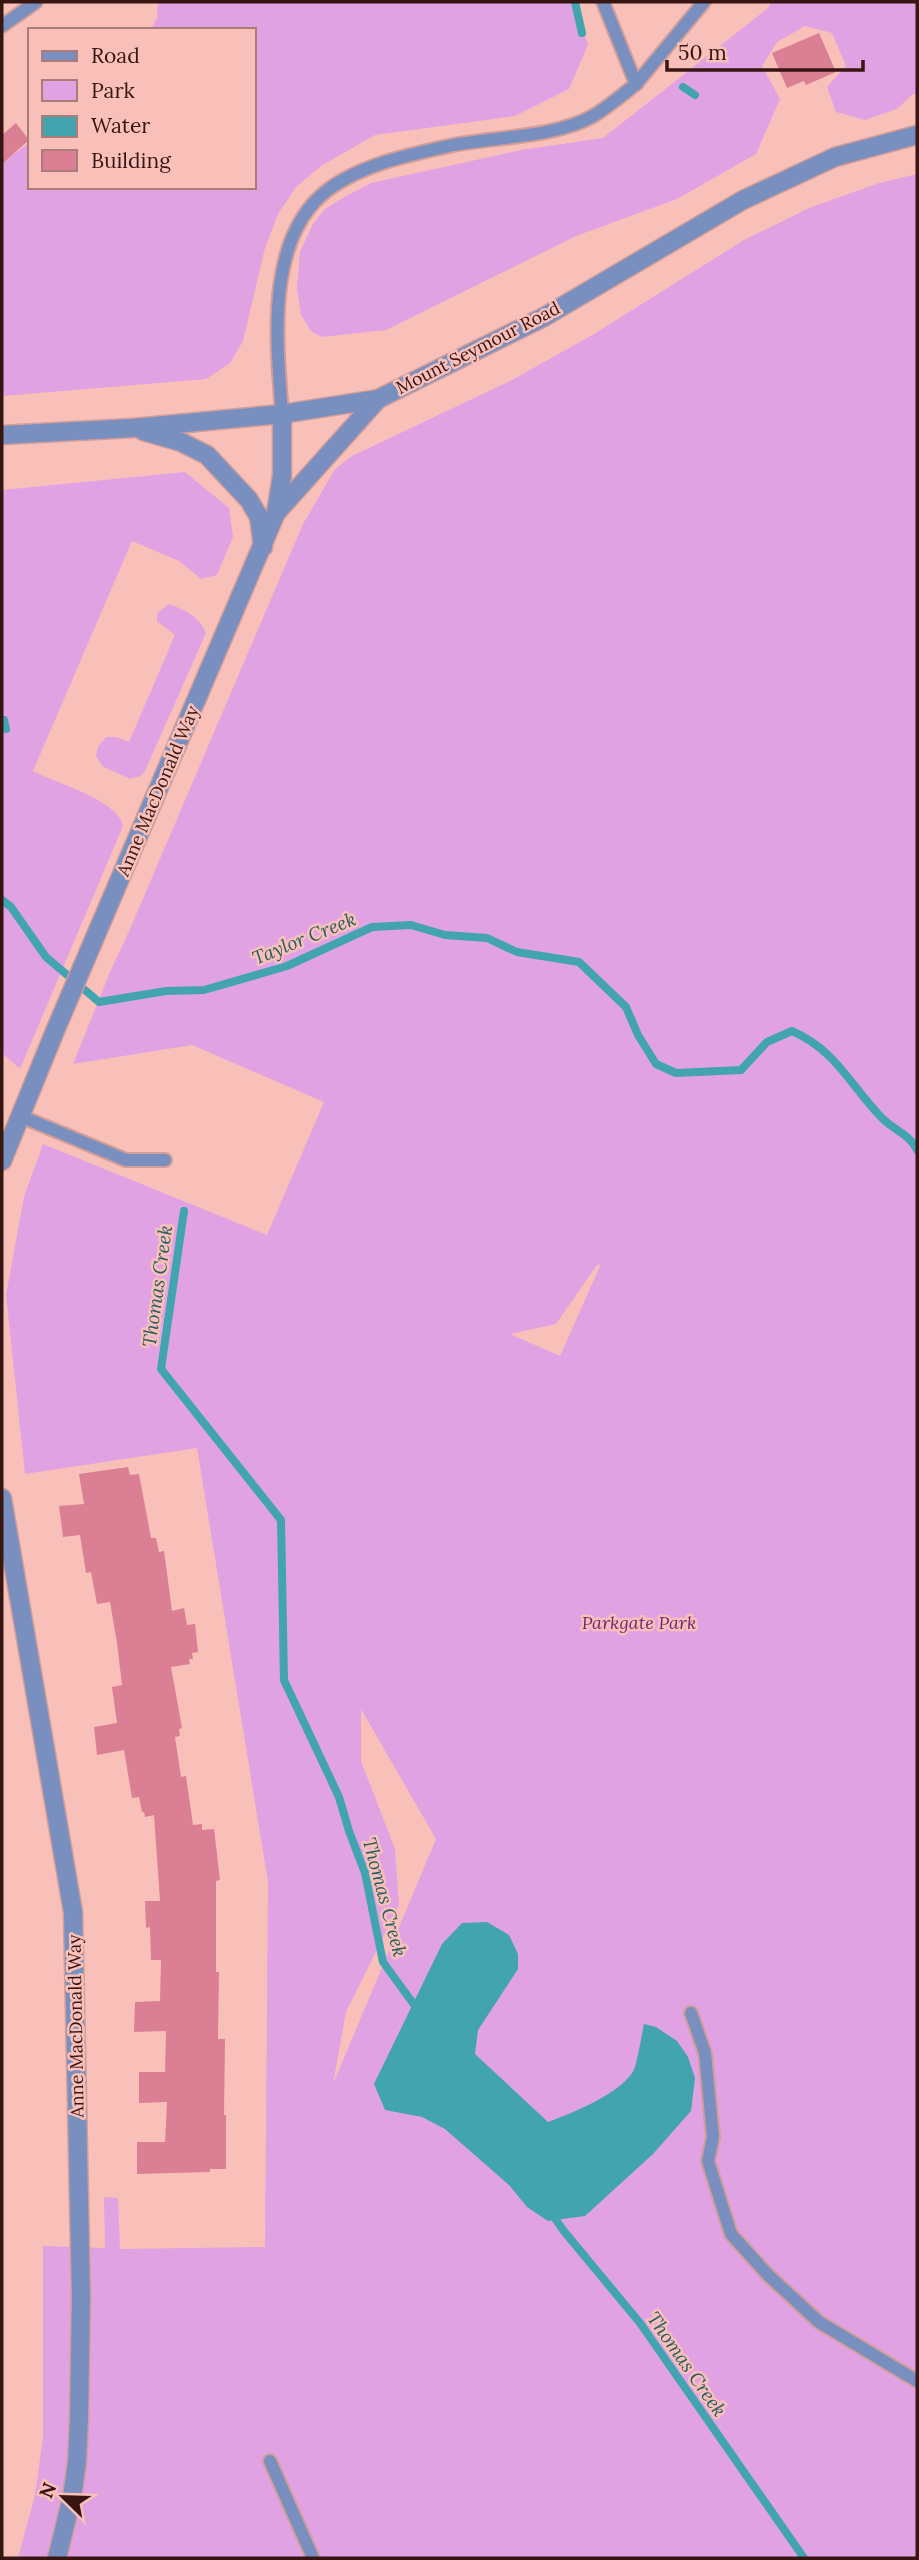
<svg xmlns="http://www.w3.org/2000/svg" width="919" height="2560" font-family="Lora,serif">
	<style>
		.green { fill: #e1a2e3; fill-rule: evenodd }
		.water { fill: #41a4af }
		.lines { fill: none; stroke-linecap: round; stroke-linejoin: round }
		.stream { stroke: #41a4af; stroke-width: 8 }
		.building { fill: #da7f94 }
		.service-casing { stroke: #d29e99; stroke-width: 16 }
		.minor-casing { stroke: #d29e99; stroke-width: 21 }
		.tertiary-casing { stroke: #d29e99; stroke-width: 21 }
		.service { stroke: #788fc0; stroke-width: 12 }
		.minor { stroke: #788fc0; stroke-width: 18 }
		.tertiary { stroke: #788fc0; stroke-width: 18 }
		.labels { text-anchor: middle; stroke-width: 5; stroke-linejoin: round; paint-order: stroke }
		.street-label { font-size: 18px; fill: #371513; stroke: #f9c0ba }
		.park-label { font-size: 18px; font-style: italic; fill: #6f2574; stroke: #f9c0ba }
		.water-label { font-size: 19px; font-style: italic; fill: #265c62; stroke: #f9c0ba }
	</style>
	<rect width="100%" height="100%" fill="#f9c0ba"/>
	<g class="green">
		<polygon points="158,2 572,2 588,45 569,89 515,116 375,135 321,166 296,187 278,214 265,248 243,341 230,363 206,379 2,396 2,163 30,142 30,187 254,187 254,30 150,30 157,18"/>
		<polygon points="771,2 917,2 917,94 913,94 897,109 865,120 836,112 827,87 846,66 832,33 805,26 777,42 762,66 780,99 756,154 677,199 576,236 386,330 322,337 311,331 301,315 297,289 300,252 313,224 324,210 339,200 371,183 521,150 603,138 768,8"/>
		<path d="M 917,174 L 917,2558 L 18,2558 L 35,2495 L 43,2437 L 43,2246 L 105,2248 L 104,2197 L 118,2198 L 120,2249 L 265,2247 L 268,1882 L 197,1448 L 25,1474 L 6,1295 L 24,1197 L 43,1144 L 267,1235 L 324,1102 L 192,1045 L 73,1064 L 110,972 L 130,929 L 303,524 L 335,469 L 352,456 L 514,379 L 594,334 L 744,240 L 809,208 L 879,183 ZM 601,1264 L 560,1356 L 510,1334 L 556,1324 L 597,1265 ZM 361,1709 L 436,1839 L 333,2084 L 346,2012 L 399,1905 L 395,1849 L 361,1761 Z"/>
		<path d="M 185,472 L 229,508 L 233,537 L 217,575 L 201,579 L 179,561 L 132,541 L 33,771 C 55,783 119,800 123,826 L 20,1069 L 2,1053 L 2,490 Z"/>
		<path d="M 169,604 C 185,610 199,616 206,633 L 145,771 L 141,776 L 130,779 L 102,766 L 96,756 L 98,747 L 106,737 L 116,737 L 129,742 L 175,635 L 157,621 L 157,613 Z"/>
	</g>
	<path class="water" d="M 487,1922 L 509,1935 L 518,1954 L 518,1969 L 478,2030 L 475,2054 L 548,2122 C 572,2113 626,2092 635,2067 C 639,2053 641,2038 644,2024 L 656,2027 L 677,2041 L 688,2057 L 695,2078 L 691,2111 L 653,2154 L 585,2216 L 548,2221 L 527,2207 L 509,2185 L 445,2129 L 422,2117 L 385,2110 L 374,2084 L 442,1944 L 462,1923 Z"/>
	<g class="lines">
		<g class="stream">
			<polyline points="575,2 582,33"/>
			<polyline points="683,87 695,95"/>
			<polyline points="4,720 6,729"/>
			<path d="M 2,900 L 11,907 L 46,957 L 99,1002 L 166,991 L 204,990 L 287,966 L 372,927 L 411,925 L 445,935 L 487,938 L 517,952 L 579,962 L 626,1007 L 638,1035 L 656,1064 L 676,1073 L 741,1070 L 767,1042 L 792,1031 C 837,1051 849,1084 881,1117 C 893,1130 910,1134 917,1150"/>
			<polyline points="184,1211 161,1369 281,1520 284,1680 339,1797 349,1831 365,1873 383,1962 418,2010"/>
			<polyline points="550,2211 563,2230 640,2323 804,2558"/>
		</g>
	</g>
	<g class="building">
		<polygon points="819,33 836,72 806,85 804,81 787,88 772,53"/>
		<polygon points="16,123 29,140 2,164 2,135"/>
		<polygon points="128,1467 130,1475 139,1474 151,1538 156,1538 159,1552 164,1551 172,1611 184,1608 187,1625 195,1624 198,1652 192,1653 193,1659 189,1659 190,1664 171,1667 182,1728 179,1729 180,1736 175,1737 181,1777 186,1776 193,1825 202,1824 202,1830 214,1829 220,1880 216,1881 216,1972 219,1972 218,2039 225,2039 224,2115 226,2115 226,2169 210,2169 210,2172 137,2174 137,2142 165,2142 167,2102 139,2103 139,2072 165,2072 166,2031 134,2032 135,2002 160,2001 161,1960 151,1960 150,1927 146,1928 145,1901 160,1901 154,1815 145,1817 144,1812 142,1812 139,1797 132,1798 124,1750 97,1755 94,1727 117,1723 112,1687 122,1685 117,1643 110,1602 97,1604 91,1572 86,1573 80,1535 63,1537 59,1506 84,1504 79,1474"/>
	</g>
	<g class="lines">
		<g class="service-casing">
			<g id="service">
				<polyline points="2,26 36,2"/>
				<polyline points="636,84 704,2"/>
				<path d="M 282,414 C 277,344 264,237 329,189 C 363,164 412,154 453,145 C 495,137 557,137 593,116 C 608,107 622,95 636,84 L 603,2"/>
				<polyline points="20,1116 126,1160 165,1160"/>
				<polyline points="691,2013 705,2053 713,2137 708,2161 731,2234 768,2275 819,2322 917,2381"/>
				<polyline points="270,2461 313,2558"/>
			</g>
		</g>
		<g class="minor-casing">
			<g id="minor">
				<polyline points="2,1161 55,1031 276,513 282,475 282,414"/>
				<polyline points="2,1498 73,1912 81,2297 79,2419 77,2462 72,2497 57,2558"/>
			</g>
		</g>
		<g class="tertiary-casing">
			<g id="tertiary">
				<polyline points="143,431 181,442 207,455 249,500 259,517 263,547"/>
				<polyline points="2,435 133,428 282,414 378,399 544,317 743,200 835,157 917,135"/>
				<polyline points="276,513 378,399"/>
			</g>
		</g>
		<use href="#service" class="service"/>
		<use href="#minor" class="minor"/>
		<use href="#tertiary" class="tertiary"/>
	</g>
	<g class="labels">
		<g class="street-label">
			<text transform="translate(478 348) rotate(-27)" y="6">Mount Seymour Road</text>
			<text transform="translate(158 791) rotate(-67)" y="6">Anne MacDonald Way</text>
			<text transform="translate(76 2026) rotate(-91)" y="6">Anne MacDonald Way</text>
		</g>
		<g class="park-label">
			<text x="639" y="1629">Parkgate Park</text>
		</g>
		<g class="water-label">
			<text transform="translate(304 938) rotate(-22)" y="7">Taylor Creek</text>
			<text transform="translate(157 1286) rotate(-82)" y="7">Thomas Creek</text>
			<text transform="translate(385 1897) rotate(75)" y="7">Thomas Creek</text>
			<text transform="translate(687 2364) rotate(55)" y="7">Thomas Creek</text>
		</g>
	</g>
	<rect width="919" height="2560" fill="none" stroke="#371513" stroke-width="7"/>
	<rect x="28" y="28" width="228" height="161" fill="#f9c0ba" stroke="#ab7c77" stroke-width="2"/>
	<rect x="42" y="51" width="35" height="10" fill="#788fc0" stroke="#ab7c77" stroke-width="2"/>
	<text x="91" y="63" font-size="21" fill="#371513">Road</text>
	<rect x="42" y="80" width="35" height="21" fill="#e1a2e3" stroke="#ab7c77" stroke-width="2"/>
	<text x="91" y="98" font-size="21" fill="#371513">Park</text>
	<rect x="42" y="116" width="35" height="21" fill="#41a4af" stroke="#ab7c77" stroke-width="2"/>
	<text x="91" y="133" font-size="21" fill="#371513">Water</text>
	<rect x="42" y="150" width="35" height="21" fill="#da7f94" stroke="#ab7c77" stroke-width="2"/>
	<text x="91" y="168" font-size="21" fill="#371513">Building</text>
	<g transform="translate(63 2497) rotate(293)" stroke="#f9c0ba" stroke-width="5" paint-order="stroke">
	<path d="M0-5L12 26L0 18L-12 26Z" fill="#371513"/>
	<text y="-10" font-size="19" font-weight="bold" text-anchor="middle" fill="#371513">N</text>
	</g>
	<path d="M667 60v10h196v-10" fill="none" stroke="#371513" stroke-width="3.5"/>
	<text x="678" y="60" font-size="21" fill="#371513" stroke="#f9c0ba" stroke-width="5" paint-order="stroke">50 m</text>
</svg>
